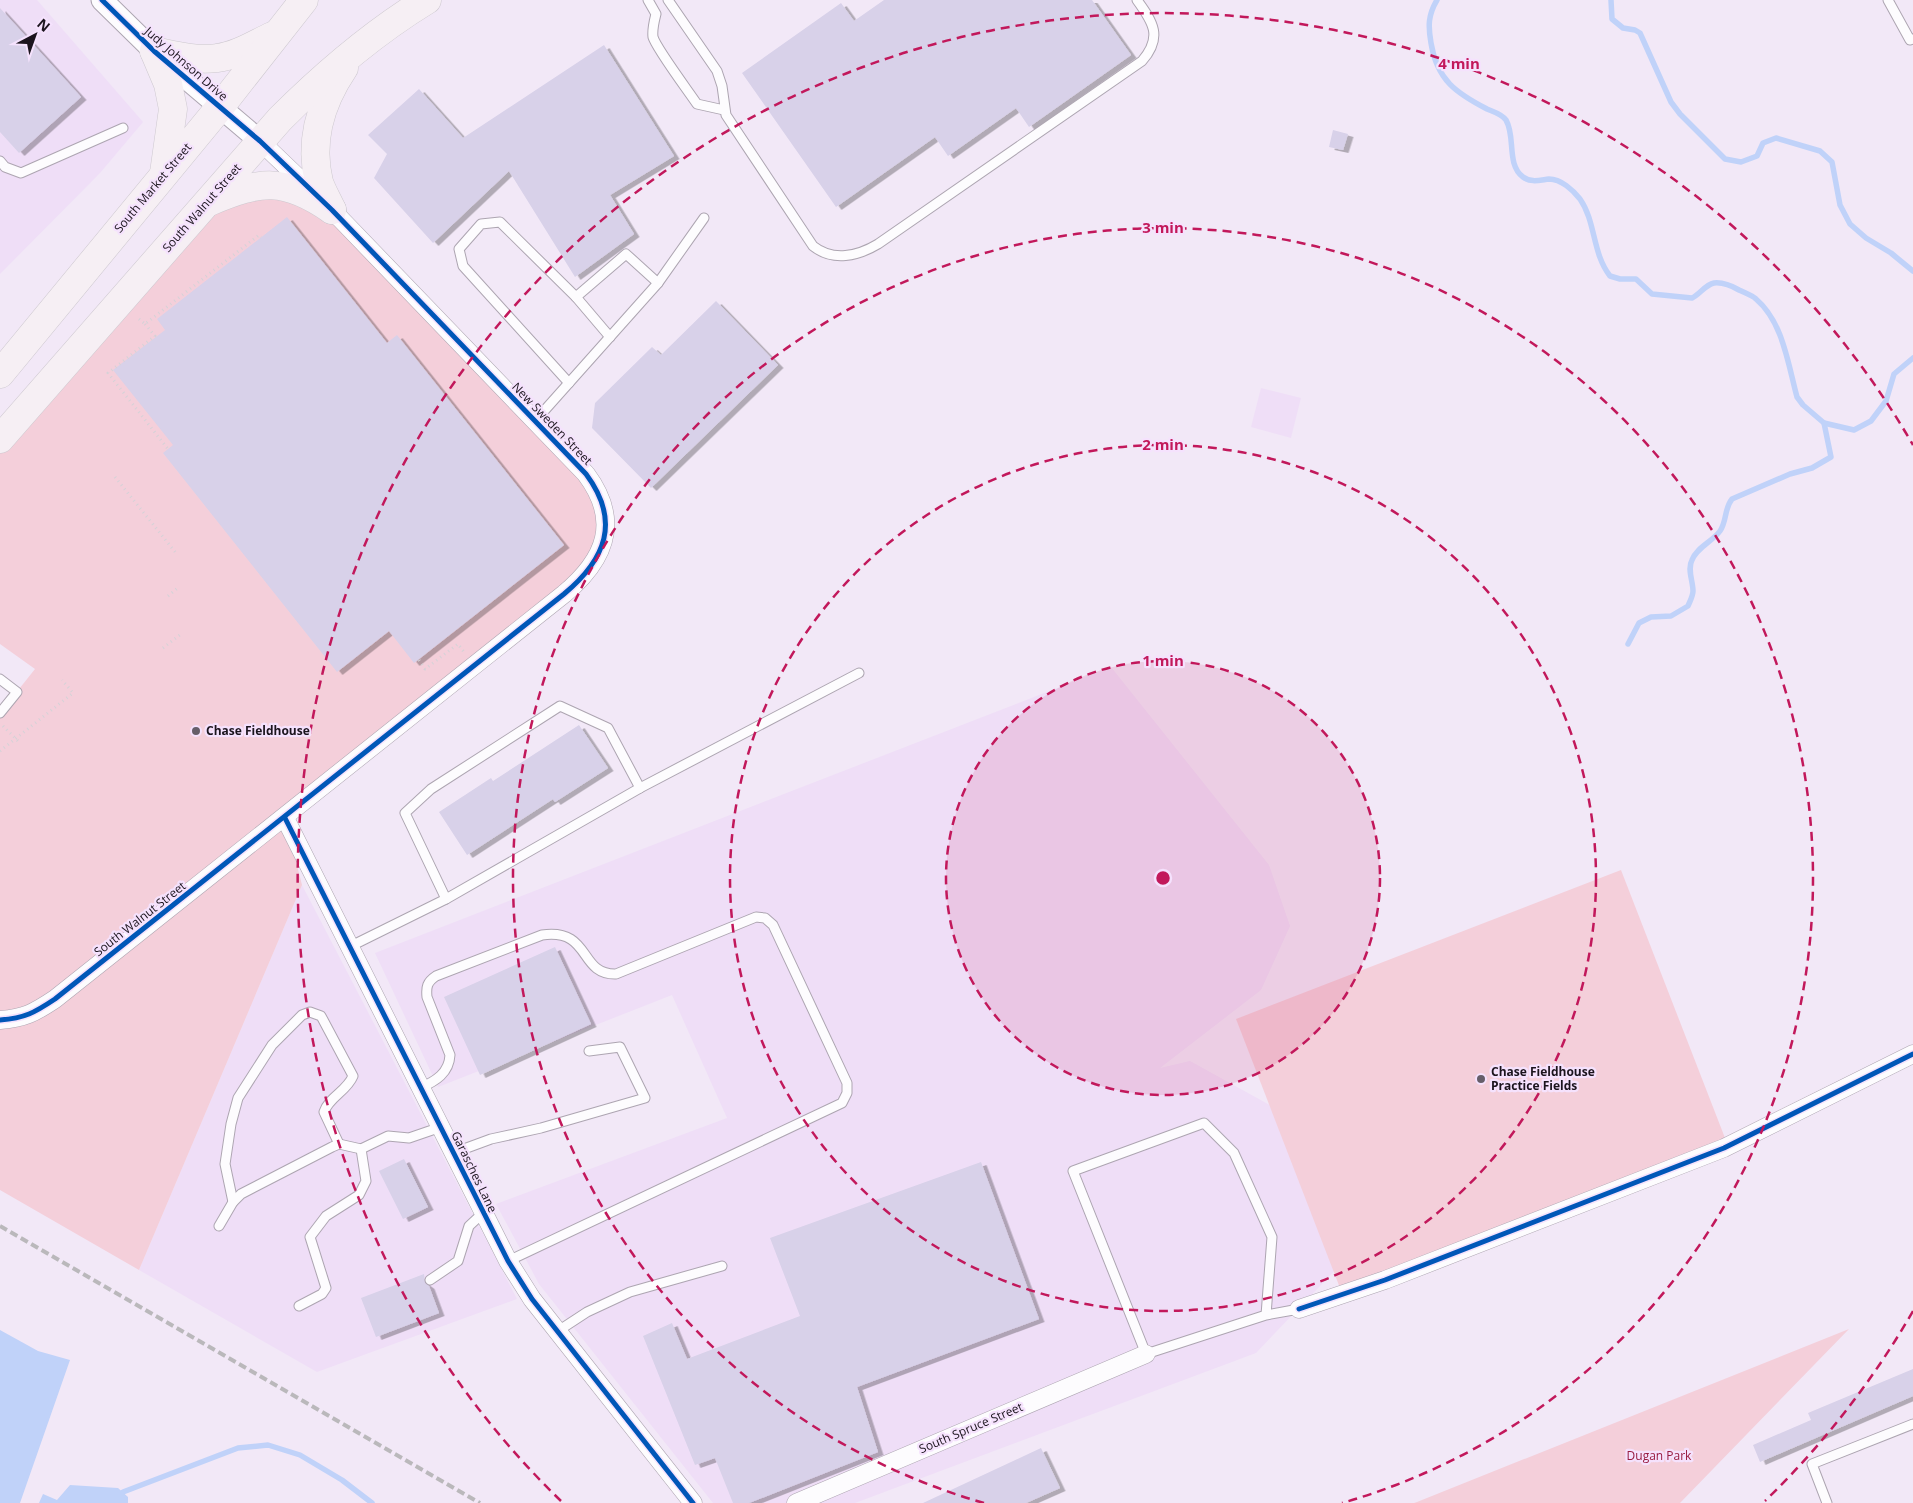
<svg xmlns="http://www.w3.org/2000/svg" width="1913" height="1503" font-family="'Open Sans',sans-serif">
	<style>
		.built { fill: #efdef7 }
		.green { fill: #f4cfda }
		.water { fill: #c0d2f9 }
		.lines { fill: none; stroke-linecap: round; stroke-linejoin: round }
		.stream { stroke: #c0d2f9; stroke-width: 5.5 }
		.building { fill: #d8d1e9; filter: url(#shadow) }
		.service-casing { stroke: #ada5b1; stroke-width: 11 }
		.minor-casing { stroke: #ada5b1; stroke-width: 19 }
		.tertiary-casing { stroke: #ada5b1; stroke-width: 23 }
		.primary-casing { stroke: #cdc8cf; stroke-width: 29 }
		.path { stroke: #d5d2d7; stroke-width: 3; stroke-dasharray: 1 4; stroke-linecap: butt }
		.service { stroke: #fdfcfe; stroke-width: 9 }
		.minor { stroke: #fdfcfe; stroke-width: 18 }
		.tertiary { stroke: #fdfcfe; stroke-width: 21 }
		.primary { stroke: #f6eff4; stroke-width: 28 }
		.rail { stroke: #bab8bb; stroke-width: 4; stroke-dasharray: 8 4; stroke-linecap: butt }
		.cycleway-casing { stroke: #f5e2fd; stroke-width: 8 }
		.cycleway { stroke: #0057b8; stroke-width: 5 }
		.ring { fill: none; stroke: #c2185b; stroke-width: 2.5; stroke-dasharray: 9 6 }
		.poi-dot { fill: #665e69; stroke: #f5e2fd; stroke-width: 2 }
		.labels { text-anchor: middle; stroke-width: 4.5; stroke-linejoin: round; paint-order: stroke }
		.street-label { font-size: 12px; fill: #1b141d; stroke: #f5e2fd }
		.poi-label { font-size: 12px; font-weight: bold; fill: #1b141d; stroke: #f5e2fd; text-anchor: start }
		.park-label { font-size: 12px; fill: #981b40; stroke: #f5e2fd }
		.centre { fill: #c2185b; stroke: #f5e2fd; stroke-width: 2.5 }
		.ring-label { font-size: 15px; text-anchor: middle; font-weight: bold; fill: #c2185b; stroke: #f5e2fd; stroke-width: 4.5; stroke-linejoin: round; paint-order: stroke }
	</style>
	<defs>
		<filter id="shadow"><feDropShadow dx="5.5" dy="3" stdDeviation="0" flood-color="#0004"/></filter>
	</defs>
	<rect width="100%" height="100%" fill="#f2e8f7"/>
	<g class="built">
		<polygon points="0,0 37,0 143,122 100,173 0,274"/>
		<polygon points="1261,388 1301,398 1291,438 1251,427"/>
		<polygon points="1111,667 1269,865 1290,926 1261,990 1160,1068 1190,1061 1322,1134 1364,1240 1256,1353 855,1503 713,1503 539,1284 496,1204 727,1118 672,995 438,1087 375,953"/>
		<polygon points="302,885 517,1299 317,1372 139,1270"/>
	</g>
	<g class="green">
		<polygon points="305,193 603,501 597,559 285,818 302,885 139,1270 0,1190 0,713 35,669 0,644 0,439 207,203"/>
		<polygon points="1621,870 1725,1138 1340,1288 1236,1019"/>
		<polygon points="1849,1329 1680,1503 1414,1503 1417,1502"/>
	</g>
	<g class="water">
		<polygon points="0,1330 38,1351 70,1360 20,1503 0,1503"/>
		<polygon points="70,1485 118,1488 128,1497 128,1503 39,1503 43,1494 57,1500"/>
	</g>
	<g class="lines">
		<g class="stream">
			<path d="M 1437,0 C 1428,15 1428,26 1431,43 C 1437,80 1456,93 1487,109 C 1494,112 1502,114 1506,120 C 1516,137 1506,164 1523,177 C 1531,183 1540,180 1549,179 C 1561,179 1573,190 1580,199 C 1596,222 1592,253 1610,276 L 1620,279 L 1636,279 L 1652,294 L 1692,298 C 1700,294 1705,285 1714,283 C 1723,282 1732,286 1739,290 C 1745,293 1752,295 1756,299 C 1783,322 1788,364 1797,397 L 1803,405 L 1824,423 L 1854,430 L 1871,421 L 1886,401 L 1894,374 L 1913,358"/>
			<polyline points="1611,0 1612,19 1623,28 1635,30 1640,33 1671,102 1680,114 1725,159 1741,162 1757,156 1763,143 1776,138 1820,151 1832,162 1840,205 1850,224 1866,238 1891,253 1913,271"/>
			<path d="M 1628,644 L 1639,623 L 1651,617 L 1671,616 L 1688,606 C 1690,601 1693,596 1693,591 C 1693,581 1687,569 1692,560 C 1697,547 1712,542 1720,531 C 1727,521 1724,509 1732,499 L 1790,474 L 1812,468 L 1831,457 L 1824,423"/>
			<polyline points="123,1492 238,1448 268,1445 300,1455 342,1480 372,1503"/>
		</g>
	</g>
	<g class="building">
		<polygon points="884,0 1092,0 1131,55 1029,127 1016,108 948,156 935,137 836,207 742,73 841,3 854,21"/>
		<polygon points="0,8 81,97 19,153 0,132"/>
		<polygon points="604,45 674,156 610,195 634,234 575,277 509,171 433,243 374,178 387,154 368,135 419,89 463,138"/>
		<polygon points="1333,130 1348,134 1343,150 1329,147"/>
		<polygon points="287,217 387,343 397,335 564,545 414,663 389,631 337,672 163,453 173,445 113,370 165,330 157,319"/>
		<polygon points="716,301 778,365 651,488 592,428 595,403 652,347 661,355"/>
		<polygon points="579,725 608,768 555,802 553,799 467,855 439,812 491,778 493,781"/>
		<polygon points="555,947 591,1024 480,1075 444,997"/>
		<polygon points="404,1159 428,1207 403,1219 379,1171"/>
		<polygon points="981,1162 1039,1319 857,1387 878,1452 749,1503 733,1503 715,1458 695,1465 643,1336 672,1323 687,1359 800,1316 770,1238"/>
		<polygon points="424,1274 425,1283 429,1286 439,1313 376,1337 361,1298"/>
		<polygon points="1913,1369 1913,1396 1760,1462 1753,1445 1811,1420 1808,1413"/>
		<polygon points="1041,1448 1060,1488 1026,1503 923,1503"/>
	</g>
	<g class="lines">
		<g class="service-casing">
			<g id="service">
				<path d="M 648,0 L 656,14 C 654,22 652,29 653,37 C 656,48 689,92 697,104 L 724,110"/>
				<path d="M 668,0 L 717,71 L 722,86 L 726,115 L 813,246 C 833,262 858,256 878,244 L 1142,61 C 1163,37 1153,22 1137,0"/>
				<polyline points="1888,0 1910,40 1913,39"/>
				<polyline points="0,161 5,167 21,173 123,128"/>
				<polyline points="576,297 610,337"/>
				<polyline points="569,383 463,266 459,249 481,224 500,222 576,297 626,254 658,283"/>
				<polyline points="535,421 658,283 704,218"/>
				<polyline points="0,679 17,692 0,713"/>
				<polyline points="446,899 405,813 431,789 560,706 608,728 640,788"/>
				<polyline points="349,947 446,899 640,788 859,673"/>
				<path d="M 420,1088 C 436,1081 449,1073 450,1055 L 427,997 C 426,987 427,982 436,976 L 542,935 C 592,928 578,975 616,974 L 756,917 L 765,918 L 773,925 L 847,1083 L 847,1093 L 842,1103 L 508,1261"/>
				<polyline points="453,1153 491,1139 541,1128 645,1098 620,1047 589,1051"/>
				<path d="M 233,1202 L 225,1164 L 231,1124 L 238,1098 L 272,1045 L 302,1015 L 310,1012 L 321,1016 L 353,1076 C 347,1091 329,1097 324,1112 L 339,1144"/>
				<polyline points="219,1226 233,1202 241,1194 332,1147 339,1144 361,1149 388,1136 409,1138 441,1127"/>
				<polyline points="430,1280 458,1261 469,1226 483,1213"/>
				<polyline points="299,1306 322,1294 326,1288 310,1237 326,1216 359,1195 366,1181 361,1149"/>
				<polyline points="1266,1315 1272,1237 1234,1153 1204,1123 1073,1171 1146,1354 1266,1315 1299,1309"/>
				<polyline points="558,1331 587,1312 630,1292 722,1266"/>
				<polyline points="1827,1503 1812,1464 1913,1424"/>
			</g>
		</g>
		<g class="minor-casing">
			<g id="minor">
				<polyline points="285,818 508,1261 532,1299 693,1503"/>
				<path d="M 0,1020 C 25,1018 34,1013 55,999 L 564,594 C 606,559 621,521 586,474 L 332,210 L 260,141"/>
				<polyline points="1299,1309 1385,1280 1724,1148 1913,1054"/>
				<polyline points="796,1503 1146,1354"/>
			</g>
		</g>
		<g class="tertiary-casing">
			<polyline id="tertiary" points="102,0 154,51 260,141"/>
		</g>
		<g class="primary-casing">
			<g id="primary">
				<path d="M 154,51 C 174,55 196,61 217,58 C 236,56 255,44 272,36"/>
				<polyline points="154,51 168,84 173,109 164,173"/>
				<path d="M 209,202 C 261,180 284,177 332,210"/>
				<path d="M 332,210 C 328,201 322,191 319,182 C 309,141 321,102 344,68"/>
				<polyline points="0,374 220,107 304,0"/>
				<path d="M 0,439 L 280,119 C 325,74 373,33 427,0"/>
			</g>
		</g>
		<g class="path">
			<polyline points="139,319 145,324 259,235 261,237"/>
			<polyline points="145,324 155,336 108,373 168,449"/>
			<polyline points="115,477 176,553"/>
			<polyline points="168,596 179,587"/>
			<polyline points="163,648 181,634"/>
			<polyline points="419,660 425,669 458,644 464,652"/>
			<polyline points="3,726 18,741"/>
			<polyline points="0,751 73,693 62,680"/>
		</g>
		<use href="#service" class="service"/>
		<use href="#minor" class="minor"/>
		<use href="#tertiary" class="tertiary"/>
		<use href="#primary" class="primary"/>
		<polyline class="rail" points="0,1226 480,1503"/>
		<g class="cycleway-casing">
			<g id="cycleway">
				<polyline points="285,818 508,1261 532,1299 693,1503"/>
				<path d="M 0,1020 C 25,1018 34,1013 55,999 L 564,594 C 606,559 621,521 586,474 L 332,210 L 260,141 L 154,51 L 102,0"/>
				<polyline points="1299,1309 1385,1280 1724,1148 1913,1054"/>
			</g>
		</g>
		<use href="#cycleway" class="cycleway"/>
	</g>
	<circle cx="1163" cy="878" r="217" fill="#c2185b" fill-opacity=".12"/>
	<g class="ring">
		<circle cx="1163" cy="878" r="217"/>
		<circle cx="1163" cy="878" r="433"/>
		<path d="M984 1503A650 650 0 1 1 1342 1503"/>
		<path d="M1913 1311A866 866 0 0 1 1765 1501M561 1501A866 866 0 1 1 1913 445"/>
	</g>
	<g class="poi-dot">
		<circle cx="196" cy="731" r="5"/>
		<circle cx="1481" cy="1079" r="5"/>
	</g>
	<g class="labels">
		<g class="street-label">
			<text transform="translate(186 64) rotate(41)" y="4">Judy Johnson Drive</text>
			<text transform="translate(153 188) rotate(-50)" y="4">South Market Street</text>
			<text transform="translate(202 208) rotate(-49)" y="4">South Walnut Street</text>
			<text transform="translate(552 424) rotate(46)" y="4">New Sweden Street</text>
			<text transform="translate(140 919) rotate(-38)" y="4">South Walnut Street</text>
			<text transform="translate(474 1172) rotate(64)" y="4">Garasches Lane</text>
			<text transform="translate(971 1428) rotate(-23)" y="4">South Spruce Street</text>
		</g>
		<g class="poi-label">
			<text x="206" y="735">Chase Fieldhouse</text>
			<text x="1491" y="1076">Chase Fieldhouse<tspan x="1491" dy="14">Practice Fields</tspan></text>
		</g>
		<g class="park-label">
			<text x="1659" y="1460">Dugan Park</text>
		</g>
	</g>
	<circle cx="1163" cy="878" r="8" class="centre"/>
	<g class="ring-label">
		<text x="1459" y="69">4 min</text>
		<text x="1163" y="233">3 min</text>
		<text x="1163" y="450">2 min</text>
		<text x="1163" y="666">1 min</text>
	</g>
	<g transform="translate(35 35) rotate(41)" stroke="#f5e2fd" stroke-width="4" paint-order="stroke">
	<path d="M0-4L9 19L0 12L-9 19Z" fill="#1b141d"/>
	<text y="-8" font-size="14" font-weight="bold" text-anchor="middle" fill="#1b141d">N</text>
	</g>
</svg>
